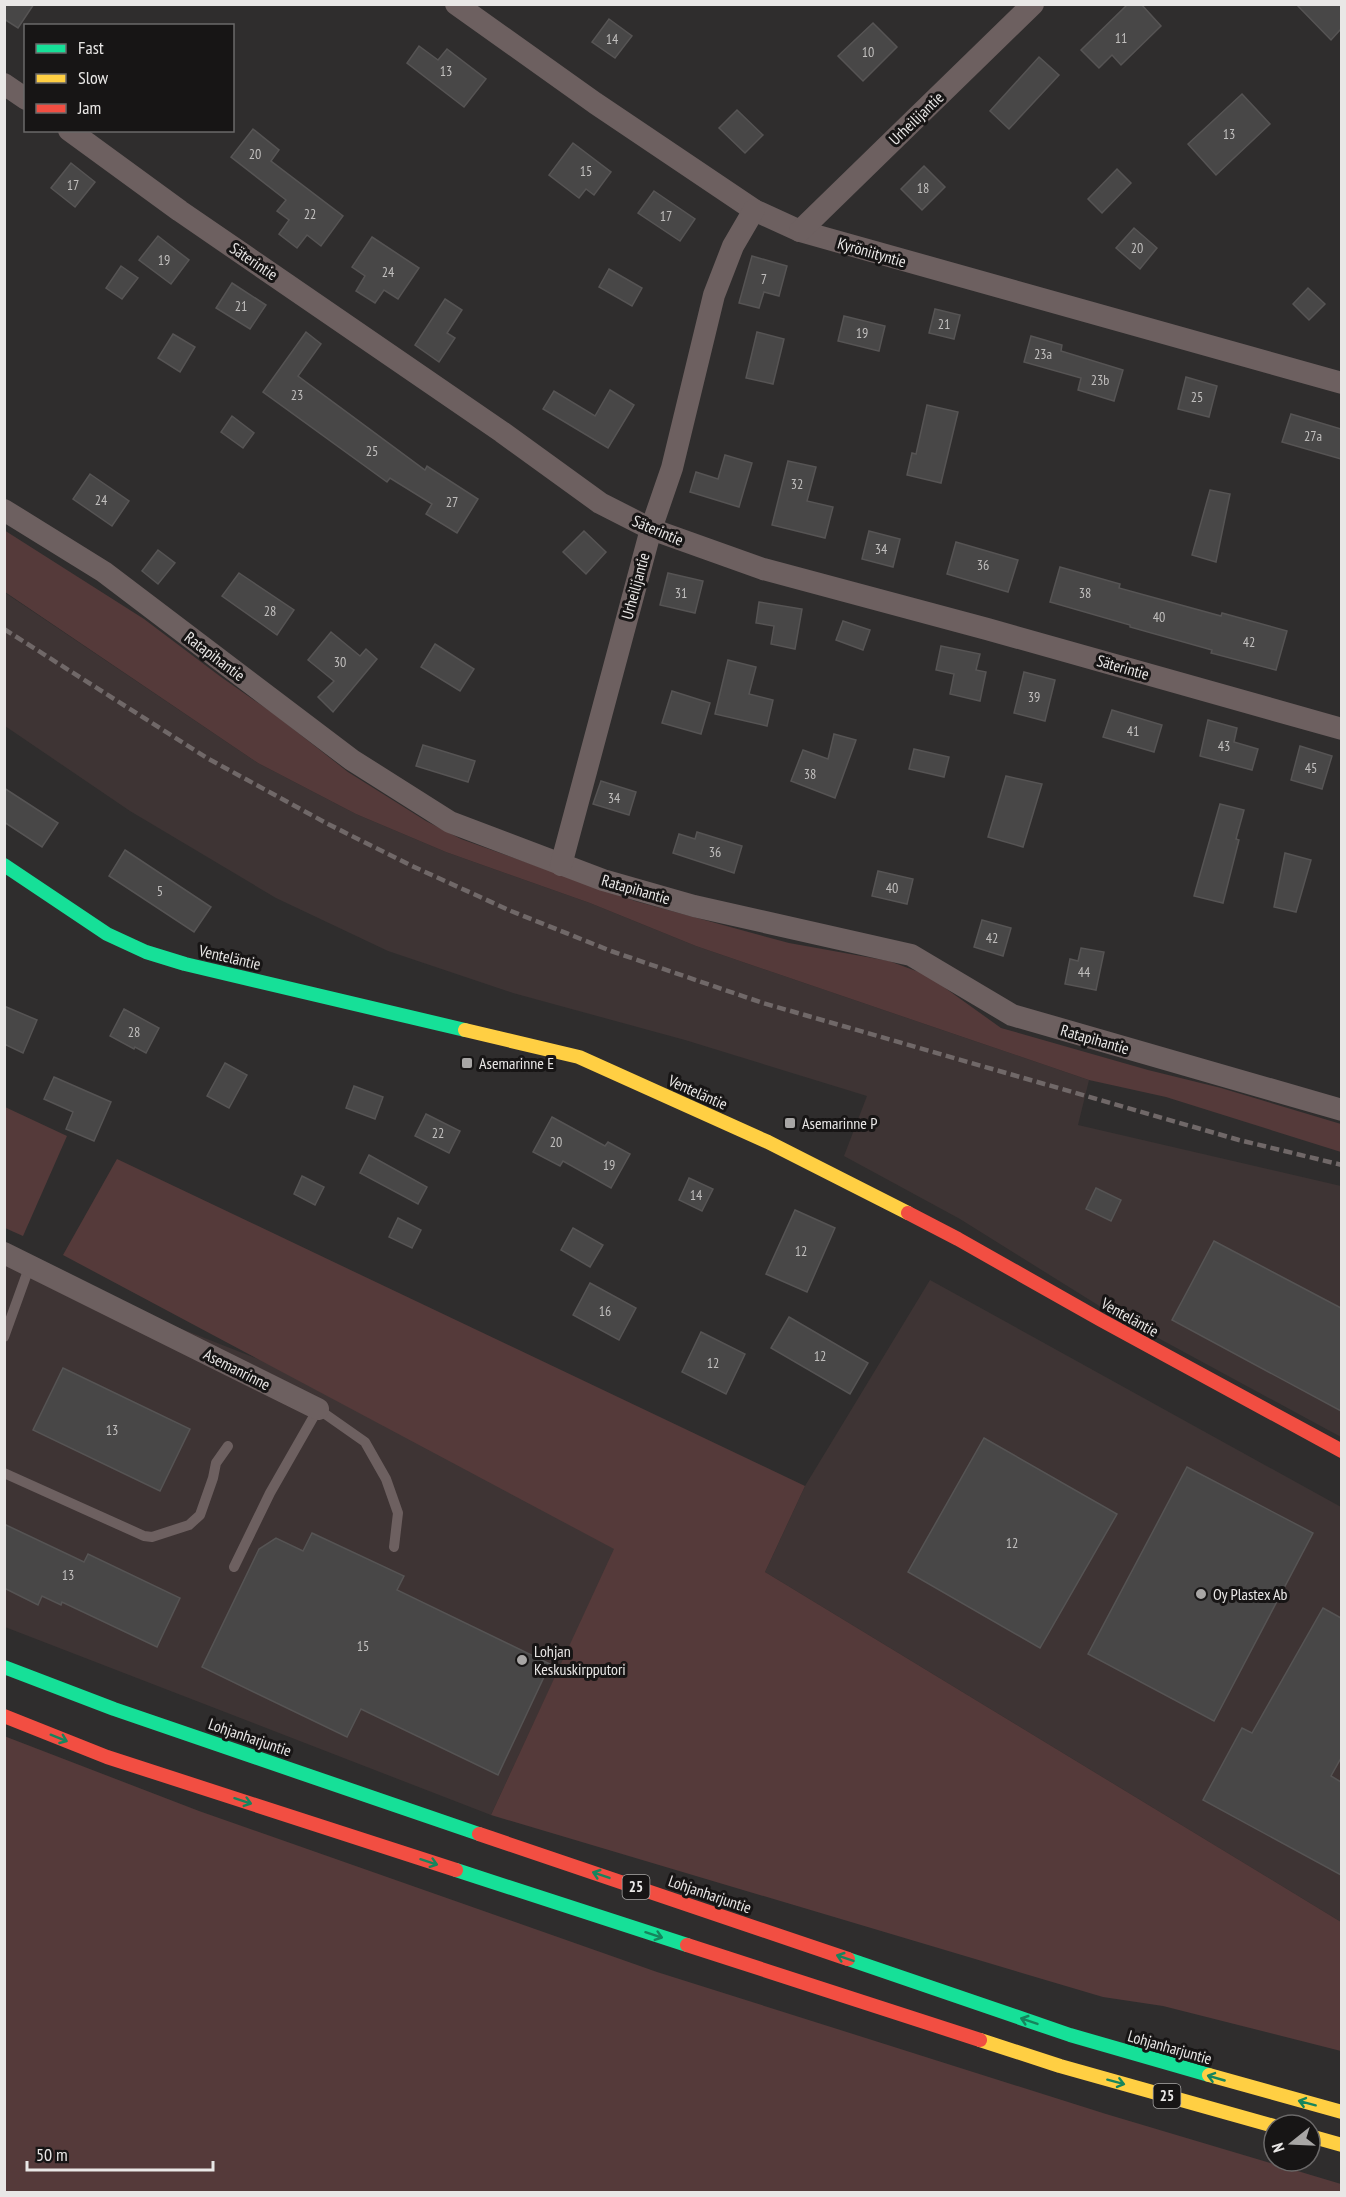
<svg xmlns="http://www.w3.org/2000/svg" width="1346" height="2197" font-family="'PT Sans Narrow',sans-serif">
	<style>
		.built { fill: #3e3434 }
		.green { fill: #553a3a }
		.building { fill: #484747; stroke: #565454; stroke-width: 1.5 }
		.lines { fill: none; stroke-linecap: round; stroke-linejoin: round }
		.lane { stroke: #6d6060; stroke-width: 10 }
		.street { stroke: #6d6060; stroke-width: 22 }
		.fast { stroke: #16e098; stroke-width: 14 }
		.slow { stroke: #ffcf43; stroke-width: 14 }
		.jam { stroke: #f24e42; stroke-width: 14 }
		.rail { stroke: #706868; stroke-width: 4.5; stroke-dasharray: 9 4.5; stroke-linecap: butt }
		.oneway { stroke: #16855d }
		.poi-dot { fill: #a8a6a5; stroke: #171515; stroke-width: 2 }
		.labels { text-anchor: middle; stroke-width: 6; stroke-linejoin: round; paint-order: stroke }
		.number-label { font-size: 14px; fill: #c1bfbe }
		.shield { fill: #171515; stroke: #aaa8a7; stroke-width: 1.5 }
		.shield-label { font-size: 15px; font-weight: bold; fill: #e9e7e6 }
		.street-label { font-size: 16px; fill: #e9e7e6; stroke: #171515 }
		.poi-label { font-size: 16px; fill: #e9e7e6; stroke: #171515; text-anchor: start }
	</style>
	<rect width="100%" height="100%" fill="#2f2d2d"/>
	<g class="built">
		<polygon points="4,592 258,763 356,814 446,852 590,903 696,946 1089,1080 1078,1125 1341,1186 1341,1437 1101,1307 960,1219 844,1156 867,1096 685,1040 513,993 388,951 276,898 130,811 5,726"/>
		<polygon points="4,1259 278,1367 615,1549 491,1815 5,1627"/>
		<polygon points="930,1280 1341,1507 1341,1922 765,1572 805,1486"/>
	</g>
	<g class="green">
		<polygon points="4,530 144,619 221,677 274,714 348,772 426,821 461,839 635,901 789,943 889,961 927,975 1001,1028 1148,1070 1221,1088 1341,1124 1341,1152 1166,1097 1089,1080 696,946 590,903 446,852 356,814 258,763 5,592"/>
		<polygon points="5,1107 67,1136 23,1236 5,1228"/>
		<polygon points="117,1159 805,1486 765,1572 1341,1922 1341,2051 1163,2006 1103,1997 491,1815 614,1549 63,1255"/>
		<polygon points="4,1736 199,1811 657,1972 1106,2114 1341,2184 1341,2192 5,2192"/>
	</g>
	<g class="building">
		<polygon points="4,4 34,4 18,28 4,19"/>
		<polygon points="1128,4 1141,4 1161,26 1121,65 1112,55 1099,68 1081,50"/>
		<polygon points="1296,4 1341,4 1341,29 1331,40"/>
		<polygon points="609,19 632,36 615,58 592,42"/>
		<polygon points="873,23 897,47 863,81 838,56"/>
		<polygon points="419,46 438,60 447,49 486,79 464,107 407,63"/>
		<polygon points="1039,57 1059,75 1009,129 990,111"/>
		<polygon points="1242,94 1270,124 1216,175 1188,144"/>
		<polygon points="737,110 763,135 745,153 719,128"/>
		<polygon points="253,129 279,150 271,161 343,216 321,246 307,235 297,248 279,234 289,220 277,211 286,200 231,157"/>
		<polygon points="573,143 611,172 594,195 586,189 579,198 549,175"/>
		<polygon points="71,163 95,182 75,207 51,188"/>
		<polygon points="924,166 945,187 922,210 901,189"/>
		<polygon points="1117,169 1131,183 1102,213 1088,199"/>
		<polygon points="654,191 695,219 680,241 638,213"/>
		<polygon points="1134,228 1157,248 1140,269 1116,248"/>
		<polygon points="158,236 189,260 171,284 139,260"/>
		<polygon points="372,237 419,268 398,299 384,290 375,303 356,291 365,276 352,267"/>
		<polygon points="752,256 787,266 779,296 764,292 759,308 739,303"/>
		<polygon points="121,266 138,278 122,299 106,288"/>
		<polygon points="609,269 642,288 632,306 599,287"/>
		<polygon points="232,283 266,305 250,329 216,308"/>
		<polygon points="1308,288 1325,304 1309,320 1293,304"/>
		<polygon points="445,299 462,310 447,333 455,338 439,362 415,345"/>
		<polygon points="935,309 960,315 954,339 929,333"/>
		<polygon points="844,316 885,326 879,351 838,341"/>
		<polygon points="306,332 321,344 298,376 425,470 427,466 478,499 457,533 426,514 432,504 390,478 387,482 263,392"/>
		<polygon points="757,332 784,339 773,384 746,378"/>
		<polygon points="173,334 195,347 180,372 158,358"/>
		<polygon points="1031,336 1062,345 1061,351 1123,370 1114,401 1078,390 1081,378 1024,362"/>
		<polygon points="1186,377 1217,386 1209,417 1178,409"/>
		<polygon points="610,390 634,405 608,448 543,409 554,391 595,416"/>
		<polygon points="927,405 958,412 941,483 907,475 912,453 916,454"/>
		<polygon points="1291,414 1341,429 1341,459 1282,442"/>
		<polygon points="232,416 254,433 243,448 221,432"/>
		<polygon points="725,455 752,463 739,507 690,492 696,472 718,479"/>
		<polygon points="788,461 816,467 807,501 833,507 825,538 772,525"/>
		<polygon points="90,474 129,501 112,526 73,499"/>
		<polygon points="1210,490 1230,494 1216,562 1192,555"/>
		<polygon points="584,531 606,552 586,574 563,552"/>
		<polygon points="869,531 900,539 893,567 862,559"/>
		<polygon points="956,542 1018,560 1008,592 947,574"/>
		<polygon points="158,550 175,563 158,584 142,571"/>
		<polygon points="1060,567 1120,584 1119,588 1221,616 1222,613 1287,631 1276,670 1211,653 1212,650 1130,627 1130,625 1050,602"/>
		<polygon points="239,573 294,610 277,635 222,596"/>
		<polygon points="668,573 703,581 695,613 660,605"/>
		<polygon points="759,602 802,609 795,649 771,644 774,626 756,623"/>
		<polygon points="843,621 870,630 863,650 836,640"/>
		<polygon points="331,632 360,656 366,649 377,659 333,712 318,697 334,681 308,660"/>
		<polygon points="435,644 474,669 460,691 421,667"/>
		<polygon points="941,646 980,654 976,670 986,672 980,701 950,694 954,674 936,670"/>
		<polygon points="728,660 756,667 749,694 773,700 767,726 715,714"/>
		<polygon points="1024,672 1055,680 1045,721 1014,713"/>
		<polygon points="672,691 710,703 701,734 662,723"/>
		<polygon points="1112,710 1162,725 1154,752 1103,737"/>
		<polygon points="1208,720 1237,728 1234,742 1258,749 1252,770 1200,756"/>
		<polygon points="834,734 856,740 835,798 791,781 803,750 828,759"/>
		<polygon points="423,745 475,761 468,782 416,766"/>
		<polygon points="1300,746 1332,756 1322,789 1291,780"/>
		<polygon points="914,749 949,757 944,777 909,769"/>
		<polygon points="1006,776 1042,784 1023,847 988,837"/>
		<polygon points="601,781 636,792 629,815 593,804"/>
		<polygon points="4,788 58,823 42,847 4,822"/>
		<polygon points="1220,804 1244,810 1236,839 1239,840 1223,903 1194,896"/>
		<polygon points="697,832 742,846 734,873 673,853 679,834 695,839"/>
		<polygon points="125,850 211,907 194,932 109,876"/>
		<polygon points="1285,853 1311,860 1296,912 1274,907"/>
		<polygon points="878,871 913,879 907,904 872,896"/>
		<polygon points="982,920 1011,928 1003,956 974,947"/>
		<polygon points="1081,948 1104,952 1096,990 1065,984 1070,959 1078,961"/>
		<polygon points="4,1006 37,1020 23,1053 4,1044"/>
		<polygon points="124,1009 159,1028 146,1053 135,1047 134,1049 110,1036"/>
		<polygon points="225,1063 247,1075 229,1108 207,1096"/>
		<polygon points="54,1077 111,1102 94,1141 66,1129 73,1112 44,1099"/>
		<polygon points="354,1086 383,1097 375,1119 346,1108"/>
		<polygon points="426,1114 460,1131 449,1153 415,1136"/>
		<polygon points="552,1117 605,1146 608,1142 630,1154 611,1188 563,1161 560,1166 533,1152"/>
		<polygon points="369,1155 427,1187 418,1204 360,1173"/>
		<polygon points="302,1176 324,1187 315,1205 294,1194"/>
		<polygon points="689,1178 713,1189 702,1211 679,1200"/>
		<polygon points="1096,1188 1121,1200 1111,1221 1086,1209"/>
		<polygon points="795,1210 835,1228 807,1292 766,1274"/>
		<polygon points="398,1218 421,1230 412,1248 389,1237"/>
		<polygon points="573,1228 603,1245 590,1267 561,1250"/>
		<polygon points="1214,1241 1341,1308 1341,1411 1172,1320"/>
		<polygon points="590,1283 636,1308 619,1340 573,1315"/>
		<polygon points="789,1317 868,1363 850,1394 771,1348"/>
		<polygon points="701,1332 745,1354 726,1394 682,1372"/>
		<polygon points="63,1368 190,1429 160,1491 33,1430"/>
		<polygon points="984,1438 1117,1514 1040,1648 908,1572"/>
		<polygon points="1187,1467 1313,1533 1214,1721 1088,1654"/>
		<polygon points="4,1524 84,1562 88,1554 180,1598 157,1647 62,1602 61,1605 42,1596 38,1605 4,1588"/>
		<polygon points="312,1533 404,1576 397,1590 550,1664 498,1775 361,1709 347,1737 202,1667 259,1549 276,1538 303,1551"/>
		<polygon points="1323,1608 1341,1618 1341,1758 1331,1776 1341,1782 1341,1875 1203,1800 1242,1728 1252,1733"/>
	</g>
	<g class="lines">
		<g class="lane">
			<polyline points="4,1337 30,1265"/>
			<polyline points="4,1473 144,1536 152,1537 189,1525 200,1515 213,1478 216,1463 228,1446"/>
			<polyline points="234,1567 270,1493 318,1409 365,1442 386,1479 398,1513 394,1547"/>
		</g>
		<g class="street">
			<polyline points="456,4 595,103 754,210 800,231 1342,383"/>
			<polyline points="4,84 26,99"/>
			<polyline points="69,130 180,211 502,432 600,503 651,529 763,569 987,629 1342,729"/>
			<polyline points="800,231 1033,4"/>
			<polyline points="4,510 104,572 352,760 450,822 603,880 694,906 911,955 1012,1015 1342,1110"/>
			<polyline points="561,865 651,529 672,468 714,295 733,246 754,210"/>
			<polyline points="4,1253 318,1409"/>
		</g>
		<g class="fast">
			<polyline points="4,865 107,934 146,952 185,964 465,1030"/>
			<polyline points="4,1667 114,1709 479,1834"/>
			<polyline points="456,1870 687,1945"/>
			<polyline points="848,1959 1070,2035 1209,2075"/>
		</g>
		<g class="slow">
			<polyline points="465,1030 579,1057 768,1142 908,1213"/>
			<polyline points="980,2040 1060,2066 1274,2126"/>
			<polyline points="1209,2075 1342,2112"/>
			<polyline points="1310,2136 1342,2145"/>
		</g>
		<g class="jam">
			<polyline points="908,1213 958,1239 1101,1320 1342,1451"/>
			<polyline points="4,1716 107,1757 456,1870"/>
			<polyline points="479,1834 848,1959"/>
			<polyline points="687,1945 980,2040"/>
		</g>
		<polyline class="rail" points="4,629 207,758 328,824 412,866 511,911 611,951 763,1003 1239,1140 1342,1165"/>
	</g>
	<defs><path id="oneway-shaft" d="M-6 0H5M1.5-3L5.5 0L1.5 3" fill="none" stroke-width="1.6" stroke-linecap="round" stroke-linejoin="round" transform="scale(1.5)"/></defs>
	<g class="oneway">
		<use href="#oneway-shaft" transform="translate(59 1738) rotate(22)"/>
		<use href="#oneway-shaft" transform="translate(243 1801) rotate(18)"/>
		<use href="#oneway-shaft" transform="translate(429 1862) rotate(18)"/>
		<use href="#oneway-shaft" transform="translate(601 1875) rotate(-161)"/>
		<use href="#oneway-shaft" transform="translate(654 1935) rotate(18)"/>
		<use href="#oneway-shaft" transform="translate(845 1958) rotate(-161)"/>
		<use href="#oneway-shaft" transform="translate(1029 2021) rotate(-161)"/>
		<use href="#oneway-shaft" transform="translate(1216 2078) rotate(-164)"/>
		<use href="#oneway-shaft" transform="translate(1116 2082) rotate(15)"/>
		<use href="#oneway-shaft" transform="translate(1307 2103) rotate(-165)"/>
	</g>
	<g class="poi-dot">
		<rect x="461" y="1057" width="12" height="12" rx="3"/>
		<rect x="784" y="1117" width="12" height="12" rx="3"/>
		<circle cx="1201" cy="1594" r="6"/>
		<circle cx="522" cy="1660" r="6"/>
	</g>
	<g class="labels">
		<g class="number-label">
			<text x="1121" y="43">11</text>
			<text x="612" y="44">14</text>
			<text x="868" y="57">10</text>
			<text x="446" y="76">13</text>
			<text x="1229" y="139">13</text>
			<text x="255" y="159">20</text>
			<text x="586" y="176">15</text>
			<text x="73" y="190">17</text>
			<text x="923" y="193">18</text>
			<text x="310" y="219">22</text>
			<text x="666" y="221">17</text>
			<text x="1137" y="253">20</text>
			<text x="164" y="265">19</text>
			<text x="388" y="277">24</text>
			<text x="764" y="284">7</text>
			<text x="241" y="311">21</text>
			<text x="944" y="329">21</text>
			<text x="862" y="338">19</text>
			<text x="1043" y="359">23a</text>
			<text x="1100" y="385">23b</text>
			<text x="297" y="400">23</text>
			<text x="1197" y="402">25</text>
			<text x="1313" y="441">27a</text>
			<text x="372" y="456">25</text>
			<text x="797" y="489">32</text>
			<text x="101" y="505">24</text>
			<text x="452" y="507">27</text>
			<text x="881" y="554">34</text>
			<text x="983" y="570">36</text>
			<text x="681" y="598">31</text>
			<text x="1085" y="598">38</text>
			<text x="270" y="616">28</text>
			<text x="1159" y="622">40</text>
			<text x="1249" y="647">42</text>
			<text x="340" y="667">30</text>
			<text x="1034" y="702">39</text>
			<text x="1133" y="736">41</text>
			<text x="1224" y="751">43</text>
			<text x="1311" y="773">45</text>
			<text x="810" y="779">38</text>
			<text x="614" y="803">34</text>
			<text x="715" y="857">36</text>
			<text x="892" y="893">40</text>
			<text x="160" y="896">5</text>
			<text x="992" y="943">42</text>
			<text x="1084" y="977">44</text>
			<text x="134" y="1037">28</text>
			<text x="438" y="1138">22</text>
			<text x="556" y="1147">20</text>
			<text x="609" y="1170">19</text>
			<text x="696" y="1200">14</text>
			<text x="801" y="1256">12</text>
			<text x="605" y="1316">16</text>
			<text x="820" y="1361">12</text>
			<text x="713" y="1368">12</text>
			<text x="112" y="1435">13</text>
			<text x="1012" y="1548">12</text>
			<text x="68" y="1580">13</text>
			<text x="363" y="1651">15</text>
		</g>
		<g class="shield">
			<rect x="622.5" y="1875" width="27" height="24" rx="4.5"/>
			<rect x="1153.5" y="2084" width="27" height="24" rx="4.5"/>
		</g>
		<g class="shield-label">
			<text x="636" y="1892">25</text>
			<text x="1167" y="2101">25</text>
		</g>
		<g class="street-label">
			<text transform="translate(916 118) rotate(-44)" y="6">Urheilijantie</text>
			<text transform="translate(872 252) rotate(16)" y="6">Kyröniityntie</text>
			<text transform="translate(254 261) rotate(34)" y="6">Säterintie</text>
			<text transform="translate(658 530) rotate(23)" y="6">Säterintie</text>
			<text transform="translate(635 586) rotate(-75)" y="6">Urheilijantie</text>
			<text transform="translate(215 656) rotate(37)" y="6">Ratapihantie</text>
			<text transform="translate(1123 667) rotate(16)" y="6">Säterintie</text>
			<text transform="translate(636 889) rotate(16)" y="6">Ratapihantie</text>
			<text transform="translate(230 957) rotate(13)" y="6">Venteläntie</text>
			<text transform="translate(1095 1039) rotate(16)" y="6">Ratapihantie</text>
			<text transform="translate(698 1092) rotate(24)" y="6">Venteläntie</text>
			<text transform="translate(1130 1317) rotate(29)" y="6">Venteläntie</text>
			<text transform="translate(237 1369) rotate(27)" y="6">Asemanrinne</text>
			<text transform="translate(250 1737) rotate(19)" y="6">Lohjanharjuntie</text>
			<text transform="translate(710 1894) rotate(19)" y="6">Lohjanharjuntie</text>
			<text transform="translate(1170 2047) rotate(16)" y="6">Lohjanharjuntie</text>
		</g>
		<g class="poi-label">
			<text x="479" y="1069">Asemarinne E</text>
			<text x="802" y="1129">Asemarinne P</text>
			<text x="1213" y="1600">Oy Plastex Ab</text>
			<text x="534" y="1657">Lohjan<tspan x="534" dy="18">Keskuskirpputori</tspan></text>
		</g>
	</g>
	<rect width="1346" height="2197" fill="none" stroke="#e9e7e6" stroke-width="12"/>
	<rect x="24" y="24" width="210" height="108" fill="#171515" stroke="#6b6969" stroke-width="1.5"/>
	<rect x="36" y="44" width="30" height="9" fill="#16e098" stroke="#6b6969" stroke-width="1.5"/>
	<text x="78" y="54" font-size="18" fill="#e9e7e6">Fast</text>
	<rect x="36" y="74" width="30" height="9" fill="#ffcf43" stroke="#6b6969" stroke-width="1.5"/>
	<text x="78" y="84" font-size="18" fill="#e9e7e6">Slow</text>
	<rect x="36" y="104" width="30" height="9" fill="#f24e42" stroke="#6b6969" stroke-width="1.5"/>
	<text x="78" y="114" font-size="18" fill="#e9e7e6">Jam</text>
	<g transform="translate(1292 2143) rotate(252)"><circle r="28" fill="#171515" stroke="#6b6969" stroke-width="1.5"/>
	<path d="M0-4.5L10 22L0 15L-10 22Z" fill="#a8a6a5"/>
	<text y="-9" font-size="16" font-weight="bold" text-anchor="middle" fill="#e9e7e6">N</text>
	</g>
	<path d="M27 2161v9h186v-9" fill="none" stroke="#e9e7e6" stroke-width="3"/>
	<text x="36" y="2161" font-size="18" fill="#e9e7e6" stroke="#171515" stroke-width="4.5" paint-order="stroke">50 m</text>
</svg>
